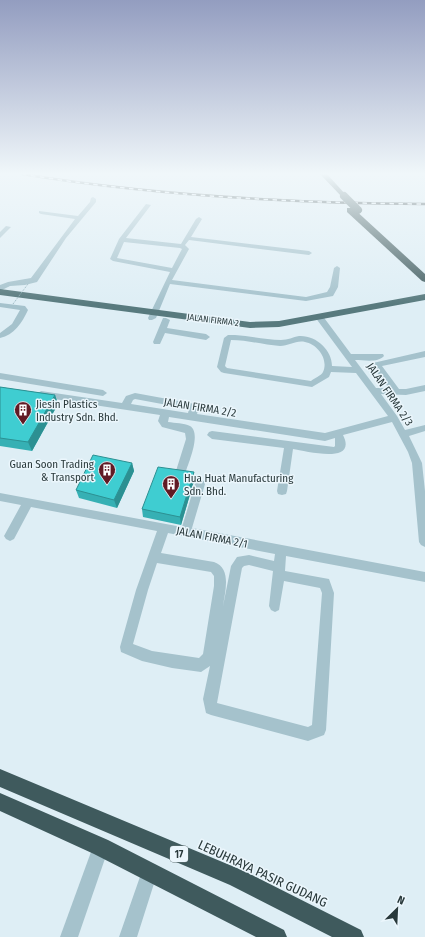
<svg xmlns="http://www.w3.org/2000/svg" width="425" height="937" font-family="'Fira Sans Condensed',sans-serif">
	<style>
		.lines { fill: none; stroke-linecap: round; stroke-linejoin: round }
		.minor { fill: #a5c2cc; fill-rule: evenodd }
		.major { fill: #587a7e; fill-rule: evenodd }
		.highway { fill: #3f5a5d; fill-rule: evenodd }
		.rail-casing { stroke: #29393b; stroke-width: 2.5 }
		.rail { stroke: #ebf6fc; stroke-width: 1.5; stroke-dasharray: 4.5; stroke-linecap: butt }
		.path-bridge { stroke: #92b2bb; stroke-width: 1; stroke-dasharray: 1 1; stroke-linecap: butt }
		.highway-bridge { stroke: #3f5a5d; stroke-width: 8 }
		.wall { fill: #36b0b4 }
		.shaded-wall { fill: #2c9092 }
		.building { fill: #3fcdd1; stroke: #2c9092 }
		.labels { text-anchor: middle; stroke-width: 3; stroke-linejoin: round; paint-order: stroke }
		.far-street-label { font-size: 9px; fill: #29393b; stroke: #ebf6fc }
		.shield { fill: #ebf6fc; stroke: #637275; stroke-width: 1 }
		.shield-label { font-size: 10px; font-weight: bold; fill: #29393b }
		.street-label { font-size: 11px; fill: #29393b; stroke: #ebf6fc }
		.poi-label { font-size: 11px; fill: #29393b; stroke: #ebf6fc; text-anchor: start }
		.near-street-label { font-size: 13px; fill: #29393b; stroke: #ebf6fc }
	</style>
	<rect width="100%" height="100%" fill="#deeef5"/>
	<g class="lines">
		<g class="minor">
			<polygon points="93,197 96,199 96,202 66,238 37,282 25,285 10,286 0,291 0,285 8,282 31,278 75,219 41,214 39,213 39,211 78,216 90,202 91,198"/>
			<path d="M 146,204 L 151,205 L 126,238 L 181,244 L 196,219 L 199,217 L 202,219 L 191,237 L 309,251 L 312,253 L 309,255 L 189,240 L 185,245 L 189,249 L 172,280 L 306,297 L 327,292 L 330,287 L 334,268 L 337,266 L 340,268 L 338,287 L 333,296 L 306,301 L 170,284 L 156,318 L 152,320 L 149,320 L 148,318 L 170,272 L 113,261 L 110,259 L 119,239 ZM 124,242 L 180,248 L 182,249 L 172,268 L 117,258 Z"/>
			<polygon points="6,226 11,227 0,238 0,232"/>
			<path d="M 0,303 L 25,306 L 28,310 C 22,323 14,335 0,338 L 0,333 L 12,324 L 20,310 L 0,307 Z"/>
			<path d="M 316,315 L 322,315 L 351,354 L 383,354 L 384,356 C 378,363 364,360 355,360 L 376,388 L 389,388 L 373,367 L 372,365 L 373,363 L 425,351 L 425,357 L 382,366 L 399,389 L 406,389 L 425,385 L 425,391 L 406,395 L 381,394 L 397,416 L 405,430 L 425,425 L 425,431 L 409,436 L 422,463 L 425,491 L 425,547 L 421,545 L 419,542 L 412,463 L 408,452 L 392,422 L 343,435 C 358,465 306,451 293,449 L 287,491 L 286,494 L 282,495 L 278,494 L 277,491 L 284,448 L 212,439 L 207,435 L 209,432 L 212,431 L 334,447 L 335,446 L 335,438 L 325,441 L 169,417 L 168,422 C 175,423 184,423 190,426 C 202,433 188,464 185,474 L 184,477 L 176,477 L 175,474 L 186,439 L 185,433 L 162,427 L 158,421 L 160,415 L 41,397 L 37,394 L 41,391 L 122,403 L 126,396 L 135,393 L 195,404 L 199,408 L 197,414 L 325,433 L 388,416 L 356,373 L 331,372 L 329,377 L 312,387 L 224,373 L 221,372 L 217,367 L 224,338 L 228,335 L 235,335 C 250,336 266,340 281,340 C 288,340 293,337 299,336 C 316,335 332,350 332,366 L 352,367 L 315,317 ZM 231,340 C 248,340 264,345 280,346 C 289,346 296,340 305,342 C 317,344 329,359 323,372 C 321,376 314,378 311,381 L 227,368 L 225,366 ZM 135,399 L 189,409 L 188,413 L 131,404 L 133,400 Z"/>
			<polygon points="163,318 166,318 170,320 167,328 206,334 210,337 206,340 165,333 160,344 154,344 153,342"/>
			<polygon points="0,373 103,390 107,393 103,396 0,379"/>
			<path d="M 200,480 L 204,481 L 205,484 L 192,528 L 425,572 L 425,582 L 286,556 L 285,571 L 329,579 L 334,593 L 326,730 L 324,735 L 308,741 L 211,715 L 206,713 L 203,699 L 210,666 L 201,672 L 172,668 L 142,661 L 121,652 L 120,647 L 136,590 L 157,531 L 31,507 L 14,539 L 10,541 L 6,539 L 4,536 L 21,505 L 0,501 L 0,493 L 182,527 L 195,484 L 196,481 ZM 168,533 L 275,554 L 274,561 L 249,555 L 237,557 L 231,566 L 223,606 C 225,592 232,568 214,562 L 161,553 ZM 157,563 L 211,572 L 214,576 L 214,586 L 203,654 L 199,658 L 152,651 L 133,644 L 148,590 ZM 249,565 L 273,571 L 269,606 L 271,610 L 275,612 L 279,610 L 284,581 L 320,588 L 322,593 L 312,725 L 308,727 L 217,703 L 242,568 L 244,566 Z"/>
			<polygon points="101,839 107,841 109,847 78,937 60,937 95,841"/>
			<polygon points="150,863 156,865 158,871 137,937 119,937 142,871 144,865"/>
		</g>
		<polygon class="major" points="0,289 250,322 279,321 425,294 425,300 279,327 250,328 0,295"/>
		<g class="highway">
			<polygon points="320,174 327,174 346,195 346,197 342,197"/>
			<polygon points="347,208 353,208 425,274 425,282 422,281 347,212"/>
			<polygon points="0,769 244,871 361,930 364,937 332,937 230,885 0,787"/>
			<polygon points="0,793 108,840 284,930 287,937 256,937 94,854 0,811"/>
		</g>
		<g class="rail-casing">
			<path id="rail" d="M 22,174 C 156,196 290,203 425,204"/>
		</g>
		<use href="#rail" class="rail"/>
		<polyline class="path-bridge" points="13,304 28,284"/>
		<polyline class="highway-bridge" points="344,196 358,210"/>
	</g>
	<g class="wall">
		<polygon points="0,387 55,395 58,404 32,451 0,446"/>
		<polygon points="132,463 134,471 117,508 79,498 76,490"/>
		<polygon points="194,472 194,481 181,525 143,517 142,509"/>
	</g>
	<g class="shaded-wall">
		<polygon points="55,395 58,404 32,451 28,442"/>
		<polygon points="132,463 134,471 117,508 114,500"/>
		<polygon points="194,472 194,481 181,525 180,517"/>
	</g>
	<g class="building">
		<polygon points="0,387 55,395 28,442 0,438"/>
		<polygon points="93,455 132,463 114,500 76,490"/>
		<polygon points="158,467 194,472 180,517 142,509"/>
	</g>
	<linearGradient id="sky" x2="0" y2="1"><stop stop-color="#939dc0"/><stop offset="0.57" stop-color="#f0f7fa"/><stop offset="1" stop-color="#f0f7fa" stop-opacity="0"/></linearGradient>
	<rect width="425" height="305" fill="url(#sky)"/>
	<defs>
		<g id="building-pin" transform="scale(0.9)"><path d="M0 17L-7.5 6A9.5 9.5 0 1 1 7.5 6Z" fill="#611a24" stroke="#ebf6fc"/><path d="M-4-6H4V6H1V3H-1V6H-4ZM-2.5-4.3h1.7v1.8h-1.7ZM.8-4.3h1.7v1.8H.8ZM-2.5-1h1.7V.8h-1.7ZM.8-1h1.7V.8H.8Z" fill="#fff"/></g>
	</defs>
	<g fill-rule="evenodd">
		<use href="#building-pin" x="23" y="410"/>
		<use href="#building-pin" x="107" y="470"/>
		<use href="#building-pin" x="171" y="484"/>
	</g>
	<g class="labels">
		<g class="far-street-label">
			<text transform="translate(213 320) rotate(7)" y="3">JALAN FIRMA 2</text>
		</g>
		<rect class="shield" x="170" y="846" width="18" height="16" rx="3"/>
		<g class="shield-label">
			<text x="179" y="858">17</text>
		</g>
		<g class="street-label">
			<text transform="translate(390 394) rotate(56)" y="4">JALAN FIRMA 2/3</text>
			<text transform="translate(200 407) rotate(9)" y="4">JALAN FIRMA 2/2</text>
			<text transform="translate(212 537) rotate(11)" y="4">JALAN FIRMA 2/1</text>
		</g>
		<g class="poi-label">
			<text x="36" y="408">Jiesin Plastics<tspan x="36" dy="13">Industry Sdn. Bhd.</tspan></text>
			<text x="94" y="468" text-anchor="end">Guan Soon Trading<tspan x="94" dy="13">&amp; Transport</tspan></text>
			<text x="184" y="482">Hua Huat Manufacturing<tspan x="184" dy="13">Sdn. Bhd.</tspan></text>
		</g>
		<g class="near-street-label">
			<text transform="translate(263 873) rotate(25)" y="5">LEBUHRAYA PASIR GUDANG</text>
		</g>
	</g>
	<g transform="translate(397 909) rotate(24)" stroke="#ebf6fc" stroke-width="3" paint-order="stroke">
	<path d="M0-3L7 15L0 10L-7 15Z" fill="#29393b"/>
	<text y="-6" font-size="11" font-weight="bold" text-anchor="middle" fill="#29393b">N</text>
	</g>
</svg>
